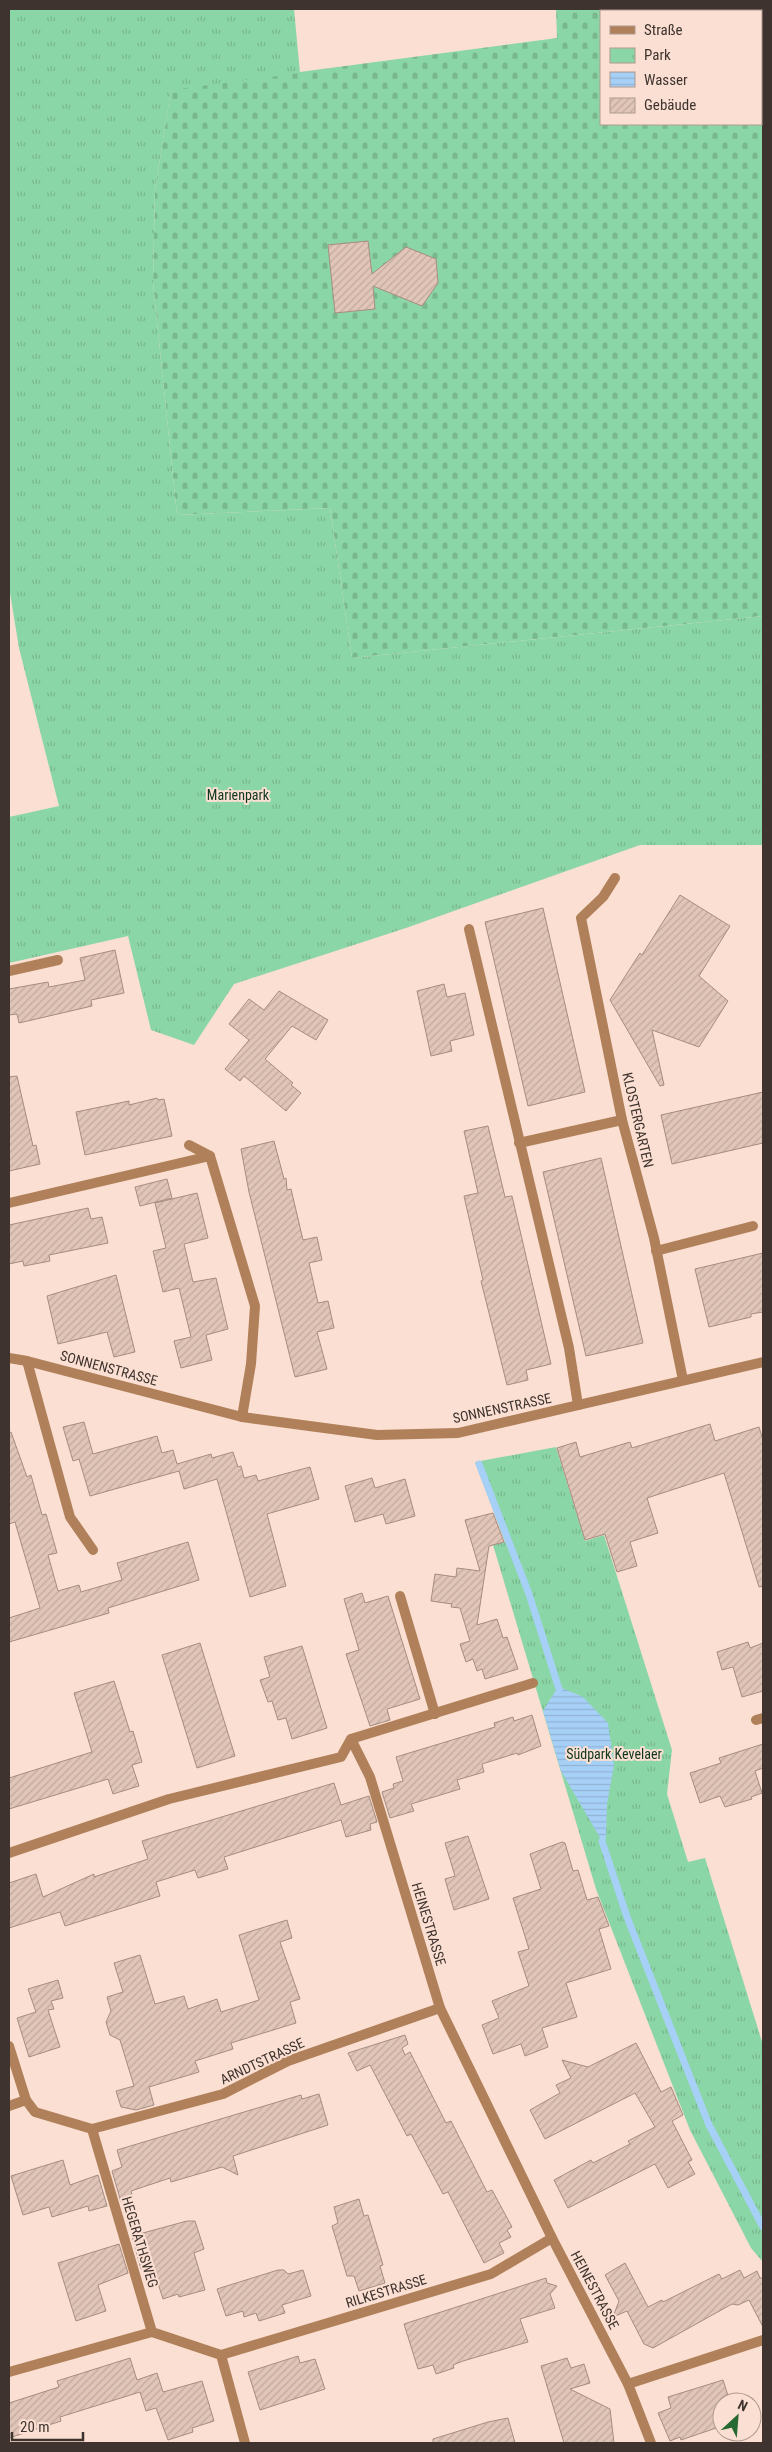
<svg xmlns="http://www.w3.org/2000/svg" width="772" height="2452" font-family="'Roboto Condensed',sans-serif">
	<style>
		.cemetery { fill: url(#cemetery-stones); fill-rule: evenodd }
		.park { fill: url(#park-tufts) }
		.water { fill: url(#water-rules) }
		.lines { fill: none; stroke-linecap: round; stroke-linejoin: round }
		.stream { stroke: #a7d0f7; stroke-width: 7 }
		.building { fill: url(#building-hatch); stroke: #a68c80 }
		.lane { stroke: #b0805a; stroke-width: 10 }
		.street { stroke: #b0805a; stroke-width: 10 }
		.labels { text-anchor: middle; stroke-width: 4; stroke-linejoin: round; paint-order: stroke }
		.park-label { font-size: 14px; fill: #0f3620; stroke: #fbdfd2 }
		.street-label { font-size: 14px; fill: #3e332e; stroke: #fbdfd2 }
	</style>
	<defs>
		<pattern id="cemetery-stones" width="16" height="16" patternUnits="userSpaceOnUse" patternTransform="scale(1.25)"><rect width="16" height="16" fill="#8bd6a6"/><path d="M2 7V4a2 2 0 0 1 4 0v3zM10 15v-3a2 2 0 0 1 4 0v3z" fill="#79b88f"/></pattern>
		<pattern id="park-tufts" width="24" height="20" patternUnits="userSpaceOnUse" patternTransform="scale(1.25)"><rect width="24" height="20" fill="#8bd6a6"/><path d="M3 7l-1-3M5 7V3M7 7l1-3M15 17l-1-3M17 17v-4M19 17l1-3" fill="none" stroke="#79b88f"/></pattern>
		<pattern id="water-rules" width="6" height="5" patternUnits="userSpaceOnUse" patternTransform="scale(1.25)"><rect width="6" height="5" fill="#a7d0f7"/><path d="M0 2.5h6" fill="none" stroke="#91b3d4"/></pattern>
		<pattern id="building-hatch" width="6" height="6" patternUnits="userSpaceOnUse" patternTransform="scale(1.25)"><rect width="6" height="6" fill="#e1c5b8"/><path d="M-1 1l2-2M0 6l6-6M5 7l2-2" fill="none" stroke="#c2aa9e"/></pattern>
	</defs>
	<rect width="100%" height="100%" fill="#fbdfd2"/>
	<path class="cemetery" d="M 556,9 L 763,9 L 763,616 L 352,658 L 330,508 L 177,515 L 153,283 L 155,190 L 171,89 L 557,38 ZM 601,11 L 761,11 L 761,124 L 601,124 Z"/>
	<g class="park">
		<polygon points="9,9 294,9 300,73 171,90 155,190 153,283 177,515 330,508 352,658 763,616 763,845 640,845 406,928 234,984 194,1045 151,1030 128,936 9,963 9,817 59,806 19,648 9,587"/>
		<polygon points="556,1447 585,1541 604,1535 672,1750 667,1794 688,1862 705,1858 763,2045 763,2262 751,2248 690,2130 596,1889 493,1545 505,1542 475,1462"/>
	</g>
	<polygon class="water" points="562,1688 583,1697 608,1723 614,1765 607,1804 606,1839 602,1841 561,1771 543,1711 556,1690"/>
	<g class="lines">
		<g class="stream">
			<polyline points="479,1464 529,1594 559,1689"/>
			<polyline points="602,1841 627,1917 709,2125 763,2227"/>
		</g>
	</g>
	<g class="building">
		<polygon points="368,241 372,274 406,247 436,259 438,283 422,306 373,286 375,309 335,313 328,245"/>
		<polygon points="680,895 730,926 699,976 728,1001 699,1047 652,1030 664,1085 660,1086 610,1000 640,953 642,955"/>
		<polygon points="543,908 585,1092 528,1106 485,922"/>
		<polygon points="115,950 124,993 91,1000 92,1006 19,1023 17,1014 9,1015 9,989 48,982 49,987 85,980 80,958"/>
		<polygon points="444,984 447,997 465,993 474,1035 450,1041 452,1051 431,1056 417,991"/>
		<polygon points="279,991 328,1020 316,1040 292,1026 265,1059 293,1083 291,1085 301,1093 286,1111 244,1076 240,1081 225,1069 249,1040 229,1024 249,999 264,1010"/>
		<polygon points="17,1076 33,1146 36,1145 40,1164 9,1171 9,1077"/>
		<polygon points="763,1092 763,1143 672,1164 661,1115"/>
		<polygon points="157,1098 158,1100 164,1099 172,1136 85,1155 76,1112 129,1101 129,1105"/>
		<polygon points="488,1126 505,1197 512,1196 551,1364 526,1370 528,1380 507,1385 481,1281 483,1280 464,1196 478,1193 464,1131"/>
		<polygon points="274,1141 284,1179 286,1178 287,1190 291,1189 303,1240 317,1237 322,1260 309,1263 318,1303 328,1301 334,1328 317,1332 327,1369 295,1377 249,1192 241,1149"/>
		<polygon points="601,1158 643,1343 586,1356 543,1172"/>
		<polygon points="167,1179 172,1198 140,1206 135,1187"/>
		<polygon points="197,1193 208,1238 184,1244 193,1282 216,1278 228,1329 206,1335 212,1360 181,1368 174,1341 191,1337 179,1288 163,1292 153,1251 166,1248 155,1203"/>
		<polygon points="88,1208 91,1219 102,1217 108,1243 49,1255 50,1261 24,1266 23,1261 9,1264 9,1225"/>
		<polygon points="763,1253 763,1312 751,1314 751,1317 709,1327 695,1269"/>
		<polygon points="116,1275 135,1352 114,1357 107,1332 58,1344 47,1296"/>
		<polygon points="84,1422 93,1454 157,1436 162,1453 173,1450 177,1464 211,1454 212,1458 233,1452 238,1467 241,1466 244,1478 256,1475 258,1481 310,1467 319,1499 267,1514 286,1586 250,1597 217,1479 184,1489 179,1471 90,1496 79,1459 73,1461 63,1427"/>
		<polygon points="710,1424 715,1441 759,1427 763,1440 763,1586 759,1587 724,1473 647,1498 658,1533 630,1542 637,1566 617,1572 605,1534 585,1540 557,1448 576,1442 580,1457 630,1442 632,1448"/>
		<polygon points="11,1432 27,1477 31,1475 42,1515 46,1514 57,1553 48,1555 58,1591 79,1585 81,1592 122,1580 117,1563 188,1542 199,1580 108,1608 109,1613 9,1642 9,1618 40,1608 15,1522 9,1524 9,1433"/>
		<polygon points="372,1478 375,1488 405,1479 415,1516 386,1524 383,1514 355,1522 345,1486"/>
		<polygon points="493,1513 504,1542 489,1546 477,1625 497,1619 503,1638 507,1637 518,1669 485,1679 482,1669 477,1671 473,1659 466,1662 460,1644 470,1641 460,1608 451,1607 452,1604 431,1601 435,1574 456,1577 457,1568 480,1571 465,1520"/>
		<polygon points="362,1593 365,1603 388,1596 420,1699 387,1709 390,1720 370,1726 346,1654 359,1650 344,1599"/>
		<polygon points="748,1642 750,1648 763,1643 763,1691 742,1697 733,1667 722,1670 717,1652"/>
		<polygon points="200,1643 235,1756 197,1768 162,1655"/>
		<polygon points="302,1646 327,1728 292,1739 286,1718 278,1720 272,1701 268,1702 260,1680 270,1677 264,1657"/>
		<polygon points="114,1681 130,1732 133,1731 142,1762 132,1765 139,1786 113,1794 108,1779 9,1809 9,1778 92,1752 74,1693"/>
		<polygon points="532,1715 541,1746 518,1755 517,1753 482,1764 484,1772 457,1780 460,1789 411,1804 414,1811 390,1818 382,1792 394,1788 393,1784 403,1781 396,1757 495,1727 494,1723 513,1717 514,1721"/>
		<polygon points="763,1744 763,1768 755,1771 762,1793 751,1797 752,1799 725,1807 720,1796 700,1803 690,1773 721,1763 719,1758"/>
		<polygon points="334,1783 341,1805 369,1796 377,1822 370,1824 371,1830 346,1837 341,1820 224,1857 228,1869 198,1878 195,1870 156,1882 160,1896 65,1926 60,1912 9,1928 9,1883 36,1874 43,1897 94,1874 94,1877 148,1859 142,1841"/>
		<polygon points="468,1836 489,1899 454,1910 445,1879 455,1876 445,1843"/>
		<polygon points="562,1842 565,1843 573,1871 578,1870 587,1900 598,1897 609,1926 599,1929 611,1969 566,1983 577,2017 542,2028 548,2047 525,2056 521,2044 493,2054 482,2025 499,2018 492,2001 529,1986 518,1952 529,1949 513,1898 541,1889 530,1854"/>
		<polygon points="287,1920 292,1938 280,1942 300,1999 290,2002 296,2023 231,2043 233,2049 195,2061 199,2072 149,2087 154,2105 136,2110 121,2107 116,2091 134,2086 120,2040 110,2035 106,2022 111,2011 107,1997 123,1992 114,1963 140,1955 155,2004 184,1996 188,2009 217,1999 221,2012 259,2000 239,1935"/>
		<polygon points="58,1980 63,1998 51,2001 54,2009 48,2010 60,2047 29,2057 17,2018 36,2012 28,1989"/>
		<polygon points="405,2035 408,2044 402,2048 405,2055 410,2052 446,2123 451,2121 487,2192 492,2190 512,2227 507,2230 511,2237 499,2243 504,2253 484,2263 448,2192 443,2194 411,2134 407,2136 370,2065 357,2071 348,2053"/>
		<polygon points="636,2043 661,2092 671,2087 683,2115 672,2121 692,2160 688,2162 695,2174 668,2188 655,2164 568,2208 554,2180 591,2160 593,2163 630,2144 628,2141 655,2127 635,2093 545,2139 530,2110 560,2093 556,2085 571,2078 562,2060 588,2067"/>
		<polygon points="319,2094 328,2125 233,2156 238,2175 222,2167 171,2182 170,2178 131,2191 133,2198 121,2202 112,2171 122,2167 117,2150 301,2095 302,2099"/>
		<polygon points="63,2160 70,2185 98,2175 107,2206 89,2211 88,2206 52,2217 49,2207 23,2215 11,2176"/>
		<polygon points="359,2199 364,2216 368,2215 383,2265 380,2266 385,2283 359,2291 354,2276 347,2276 332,2226 338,2223 334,2207"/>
		<polygon points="187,2221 195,2221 204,2249 194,2253 205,2290 179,2297 178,2294 163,2299 152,2265 141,2269 132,2236"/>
		<polygon points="119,2244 128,2273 98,2285 106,2311 76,2321 58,2263"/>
		<polygon points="625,2263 648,2307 662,2300 663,2302 719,2274 722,2279 740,2270 744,2278 757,2271 760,2278 763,2278 763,2327 749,2300 738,2305 732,2304 653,2348 644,2344 627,2311 613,2317 619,2301 605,2275"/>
		<polygon points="278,2270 284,2270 288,2274 303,2270 311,2296 282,2305 285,2313 259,2321 256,2313 244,2317 243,2311 226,2316 217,2289"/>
		<polygon points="546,2278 547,2283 557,2286 550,2294 555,2308 520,2319 528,2342 463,2361 453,2365 454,2368 436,2374 433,2365 418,2369 404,2324"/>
		<polygon points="298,2356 300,2363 315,2359 325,2389 260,2410 248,2372"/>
		<polygon points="130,2358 137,2380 157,2373 163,2392 202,2381 214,2421 192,2428 193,2432 168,2440 156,2408 146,2411 140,2392 60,2417 61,2421 9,2438 9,2403 59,2387 57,2381"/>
		<polygon points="567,2358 571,2368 584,2364 590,2383 570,2389 610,2409 614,2443 564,2443 541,2366"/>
		<polygon points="723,2380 730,2402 722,2402 722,2426 681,2440 680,2437 670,2441 658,2413 671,2408 668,2397"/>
		<polygon points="508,2418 515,2443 433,2443 433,2439 488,2422"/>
	</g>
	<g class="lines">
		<g class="lane">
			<polyline points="656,1251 753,1226"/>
			<polyline points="400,1596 435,1714"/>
			<polyline points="756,1720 763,1718"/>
			<polyline points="351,1739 533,1683"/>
			<polyline points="628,2384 763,2340"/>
		</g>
		<g class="street">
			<polyline points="615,878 603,897 581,918 622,1120 654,1238 683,1380"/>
			<polyline points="469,929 569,1348 578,1405"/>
			<polyline points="9,971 58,960"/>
			<polyline points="519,1143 622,1120"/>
			<polyline points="189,1145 210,1156 255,1306 251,1364 242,1417"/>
			<polyline points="9,1203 210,1156"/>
			<polyline points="9,1358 27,1361 242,1417 377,1435 458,1433 763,1362"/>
			<polyline points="27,1361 70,1517 93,1550"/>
			<polyline points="9,1853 169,1799 341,1757 351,1739 370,1777 440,2008 552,2238 628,2384 651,2443"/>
			<polyline points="9,2046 26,2100 35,2112 92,2129 152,2332 221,2355 245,2443"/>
			<polyline points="9,2106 26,2100"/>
			<polyline points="92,2129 223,2094 288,2061 440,2008"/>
			<polyline points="221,2355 491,2274 552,2238"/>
			<polyline points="9,2372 152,2332"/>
		</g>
	</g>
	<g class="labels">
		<g class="park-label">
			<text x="238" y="800">Marienpark</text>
			<text x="614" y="1759">Südpark Kevelaer</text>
		</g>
		<g class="street-label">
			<text transform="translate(638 1120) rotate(77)" y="5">KLOSTERGARTEN</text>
			<text transform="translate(109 1368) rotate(15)" y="5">SONNENSTRASSE</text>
			<text transform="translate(502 1408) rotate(-12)" y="5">SONNENSTRASSE</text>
			<text transform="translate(429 1924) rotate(73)" y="5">HEINESTRASSE</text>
			<text transform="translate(262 2061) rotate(-25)" y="5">ARNDTSTRASSE</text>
			<text transform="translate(140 2242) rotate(73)" y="5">HEGERATHSWEG</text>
			<text transform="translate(595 2290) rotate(62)" y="5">HEINESTRASSE</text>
			<text transform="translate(386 2291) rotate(-17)" y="5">RILKESTRASSE</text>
		</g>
	</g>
	<rect width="772" height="2452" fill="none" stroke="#3e332e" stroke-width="20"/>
	<rect x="600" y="10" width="162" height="115" fill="#fbdfd2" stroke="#af9a90"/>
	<rect x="610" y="26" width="25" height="8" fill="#b0805a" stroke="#af9a90"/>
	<text x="644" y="35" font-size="15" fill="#3e332e">Straße</text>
	<rect x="610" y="48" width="25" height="15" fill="url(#park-tufts)" stroke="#af9a90"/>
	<text x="644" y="60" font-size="15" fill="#3e332e">Park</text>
	<rect x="610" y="72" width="25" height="15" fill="url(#water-rules)" stroke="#af9a90"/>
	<text x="644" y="85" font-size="15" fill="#3e332e">Wasser</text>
	<rect x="610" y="98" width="25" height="15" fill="url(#building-hatch)" stroke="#af9a90"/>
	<text x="644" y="110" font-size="15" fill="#3e332e">Gebäude</text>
	<g transform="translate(737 2417) rotate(26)"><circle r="24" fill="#fbdfd2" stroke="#af9a90"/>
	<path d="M0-4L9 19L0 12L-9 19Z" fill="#266933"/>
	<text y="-8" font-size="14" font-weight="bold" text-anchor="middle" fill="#3e332e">N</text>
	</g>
	<path d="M12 2432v8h71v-8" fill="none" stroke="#3e332e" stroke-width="2.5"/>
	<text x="20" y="2432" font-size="15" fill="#3e332e" stroke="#fbdfd2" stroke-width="4" paint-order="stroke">20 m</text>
</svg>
